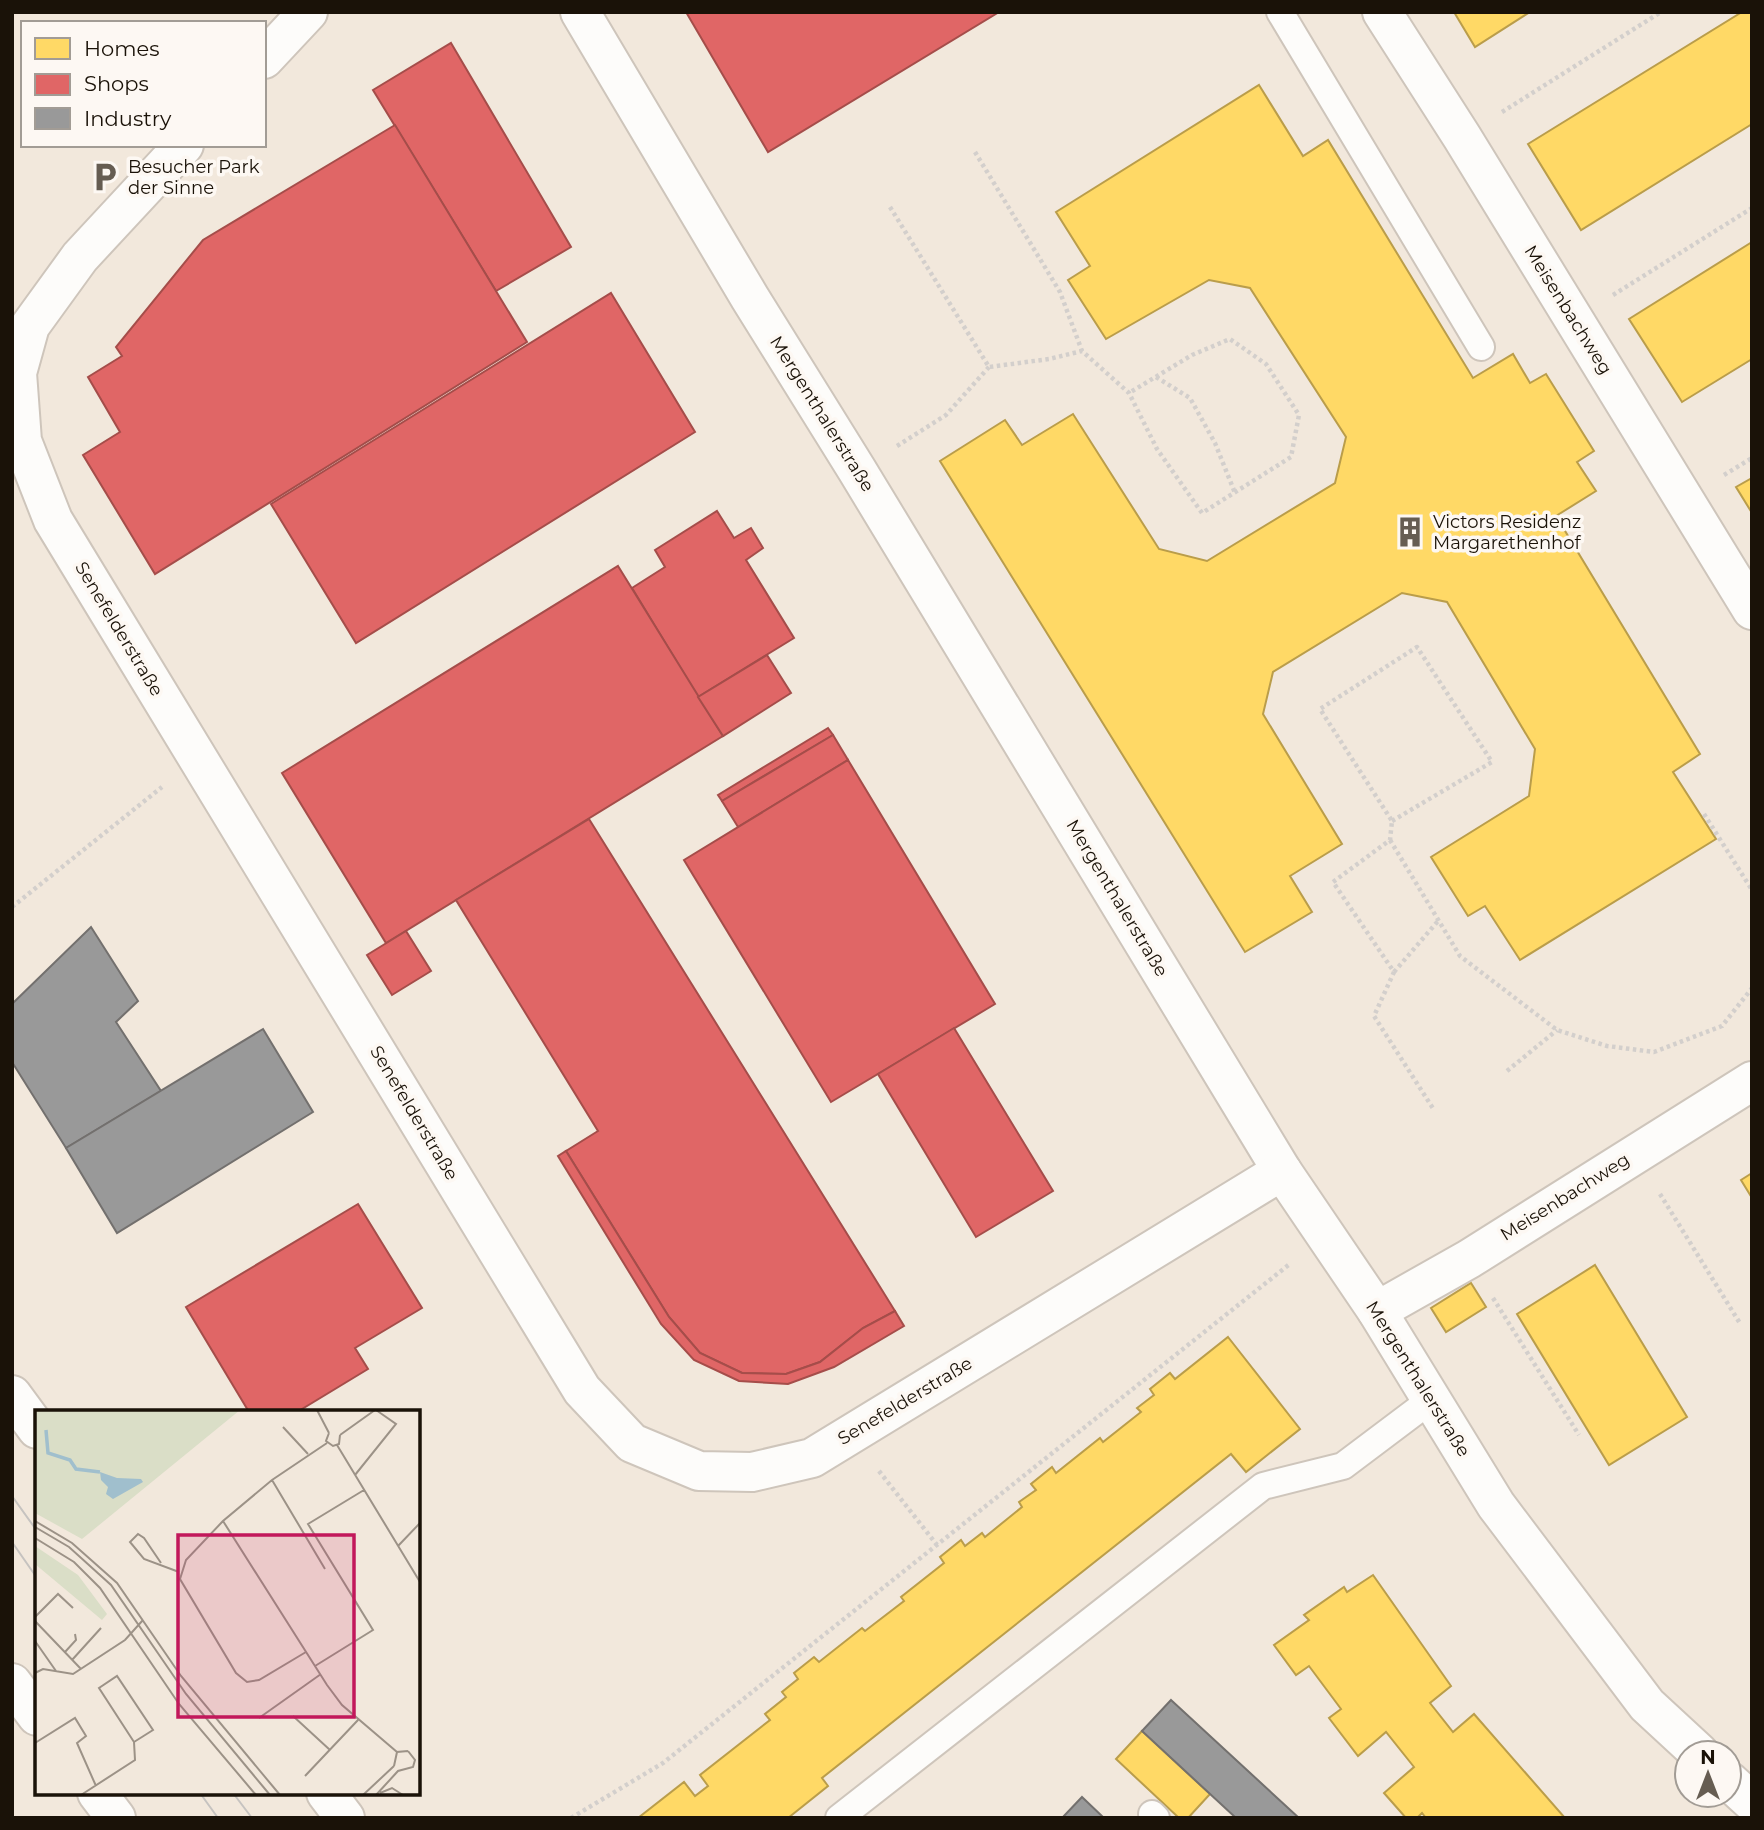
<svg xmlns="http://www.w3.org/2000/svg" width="1764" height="1830" font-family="Montserrat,sans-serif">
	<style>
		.homes { fill: #ffd966; stroke: #ba9d4a; stroke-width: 2 }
		.shops { fill: #e06666; stroke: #a54d4a; stroke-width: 2 }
		.industry { fill: #999; stroke: #73706e; stroke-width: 2 }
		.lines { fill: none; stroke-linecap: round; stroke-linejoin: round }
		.lane-casing { stroke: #cec5bb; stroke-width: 30 }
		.street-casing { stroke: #cec5bb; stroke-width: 42 }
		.secondary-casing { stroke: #cec5bb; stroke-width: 42 }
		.path { stroke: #d3cfcc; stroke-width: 4.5; stroke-dasharray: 3.5 3.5; stroke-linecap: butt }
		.lane { stroke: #fdfcfa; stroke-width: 26 }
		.street { stroke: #fdfcfa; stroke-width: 38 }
		.secondary { stroke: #fdfcfa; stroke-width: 38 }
		.tram { stroke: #c6c3c0; stroke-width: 2 }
		.labels { text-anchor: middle; stroke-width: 7; stroke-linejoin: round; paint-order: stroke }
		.poi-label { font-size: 18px; fill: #1a1208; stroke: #fdf8f3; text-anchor: start }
		.street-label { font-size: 18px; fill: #1a1208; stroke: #fdf8f3 }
		.inset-river { fill: none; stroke: #a0bfcd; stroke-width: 3.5 }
		.inset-road { fill: none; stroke: #9c9287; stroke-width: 2 }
		.view { fill: #c2185b; fill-opacity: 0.15; stroke: #c2185b; stroke-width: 3.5 }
		.inset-edge { fill: none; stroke: #1a1208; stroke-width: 3.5 }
	</style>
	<rect width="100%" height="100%" fill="#f2e8dc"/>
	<g class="homes">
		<polygon points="1454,12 1530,12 1475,47"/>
		<polygon points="1742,12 1752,12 1752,124 1581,230 1528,144"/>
		<polygon points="1259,85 1303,156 1328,140 1473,378 1513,354 1530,383 1546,374 1594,451 1577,462 1596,491 1556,516 1700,754 1673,772 1716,839 1520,960 1485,906 1468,916 1431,857 1529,796 1535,749 1447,602 1402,593 1273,672 1263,714 1342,844 1290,876 1312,912 1245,952 940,461 1005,420 1022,445 1073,414 1159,549 1207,561 1335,483 1346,437 1250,288 1209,280 1106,339 1068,280 1090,266 1056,212"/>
		<polygon points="1752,242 1752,359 1682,402 1629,319"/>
		<polygon points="1752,478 1752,513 1736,487"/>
		<polygon points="1752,1173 1752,1198 1741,1180"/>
		<polygon points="1595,1265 1687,1417 1609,1465 1517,1314"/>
		<polygon points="1471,1283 1486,1307 1446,1332 1431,1308"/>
		<polygon points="1228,1337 1300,1429 1246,1472 1231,1454 822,1778 828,1786 788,1818 638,1818 684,1782 695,1796 708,1786 700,1775 770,1720 765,1714 786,1697 782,1692 798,1679 794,1673 814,1657 819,1662 862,1628 865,1631 904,1601 901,1597 944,1563 940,1557 961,1540 965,1546 982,1533 985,1537 1022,1507 1019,1502 1036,1490 1031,1484 1052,1467 1056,1473 1100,1438 1103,1442 1141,1412 1137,1408 1154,1395 1150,1389 1170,1373 1175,1379"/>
		<polygon points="1373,1575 1451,1686 1430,1703 1453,1732 1474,1714 1565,1818 1426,1818 1422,1813 1417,1818 1406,1818 1384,1793 1414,1767 1386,1732 1358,1756 1329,1718 1341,1709 1309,1666 1296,1675 1274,1645 1309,1620 1304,1615 1344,1587 1347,1592"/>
		<polygon points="1142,1731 1210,1794 1188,1818 1179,1818 1116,1759"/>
	</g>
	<g class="shops">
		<polygon points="686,12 999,12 768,152"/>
		<polygon points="451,43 571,247 496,291 373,90"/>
		<polygon points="395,125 527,342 155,574 83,455 120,432 88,377 122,356 116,347 203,240"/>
		<polygon points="611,293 695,432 356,643 271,504"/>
		<polygon points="717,511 734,538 751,528 763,548 746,560 794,638 698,697 632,588 665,567 655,550"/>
		<polygon points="618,566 723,736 386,943 282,773"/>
		<polygon points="767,655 791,693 723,736 698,697"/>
		<polygon points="828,728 833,735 722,801 718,795"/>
		<polygon points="833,735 848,760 738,827 722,801"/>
		<polygon points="848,760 995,1004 831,1102 684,860"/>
		<polygon points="589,819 895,1311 863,1328 820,1362 786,1374 742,1373 700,1353 669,1317 566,1151 598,1131 456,900"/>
		<polygon points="406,931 431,971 392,995 367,955"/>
		<polygon points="954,1028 1053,1191 976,1237 878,1074"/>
		<polygon points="566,1151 669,1317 700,1353 742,1373 786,1374 820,1362 863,1328 895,1311 904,1326 834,1367 788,1384 739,1381 694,1360 661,1324 558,1156"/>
		<polygon points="358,1204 422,1308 355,1348 368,1369 297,1412 249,1412 186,1307"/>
	</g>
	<g class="industry">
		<polygon points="91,927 138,1001 116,1022 161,1091 66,1148 12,1062 12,1004"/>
		<polygon points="263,1029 313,1112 117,1233 66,1148"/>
		<polygon points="1171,1700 1299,1818 1236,1818 1142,1731"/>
		<polygon points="1082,1797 1104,1818 1062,1818"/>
	</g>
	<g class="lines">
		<g class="lane-casing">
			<g id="lane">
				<polyline points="1280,12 1481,347"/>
				<polyline points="1152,1814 1156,1818"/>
				<polyline points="839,1818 1263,1486 1343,1466 1432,1399"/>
			</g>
		</g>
		<g class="street-casing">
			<g id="street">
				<polyline points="580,12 750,298 857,470 1282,1171 1377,1311 1496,1505 1647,1705 1699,1753"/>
				<polyline points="1382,12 1462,137 1752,610"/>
				<polyline points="264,59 308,12"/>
				<polyline points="184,145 80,257 30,326 17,373 22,441 53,520 582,1390 632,1443 699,1471 752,1472 812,1458 1282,1171"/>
				<polyline points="1377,1311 1469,1259 1752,1081"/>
				<polyline points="1729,1781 1752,1802"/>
			</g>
		</g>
		<g class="secondary-casing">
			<g id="secondary">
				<polyline points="12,1395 37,1429"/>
				<polyline points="12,1683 37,1716"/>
				<polyline points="97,1793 116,1818"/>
				<polyline points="326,1793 345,1818"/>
			</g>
		</g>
		<g class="path">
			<polyline points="1502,112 1661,12"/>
			<polyline points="975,152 1060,292 1082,351"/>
			<polyline points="890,207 989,367 1049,359 1082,351 1129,393 1157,449 1202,513 1291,457 1299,415 1266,364 1230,339 1192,355 1129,393"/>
			<polyline points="1613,295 1752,208"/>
			<polyline points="1156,377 1190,398 1215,443 1235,493"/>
			<polyline points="897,446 946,415 989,367"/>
			<polyline points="1724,475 1752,458"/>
			<polyline points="1704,814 1752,890"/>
			<polyline points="1392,821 1492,762 1417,647 1320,709 1392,821 1390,840 1333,882 1394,972 1374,1016 1434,1110"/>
			<polyline points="1390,840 1460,956 1557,1030 1607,1046 1654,1052 1722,1026 1752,988"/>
			<polyline points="12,907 162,787"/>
			<polyline points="1394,972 1438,921"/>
			<polyline points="1507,1071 1557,1030"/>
			<polyline points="1660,1194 1741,1325"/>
			<polyline points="1493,1298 1579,1435"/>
			<polyline points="879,1471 937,1545"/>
			<polyline points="571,1818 663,1763 1291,1263"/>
		</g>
		<use href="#lane" class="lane"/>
		<use href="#street" class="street"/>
		<use href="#secondary" class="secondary"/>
		<g class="tram">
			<polyline points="12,1496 37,1531"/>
			<polyline points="12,1542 37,1578"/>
			<polyline points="200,1793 218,1818"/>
			<polyline points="233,1793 252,1818"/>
		</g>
	</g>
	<defs>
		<g id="parking-bare" transform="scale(2.415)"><path d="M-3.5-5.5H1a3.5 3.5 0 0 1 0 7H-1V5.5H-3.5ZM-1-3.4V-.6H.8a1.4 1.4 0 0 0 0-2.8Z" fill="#665d52" stroke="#fdf8f3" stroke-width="2.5" paint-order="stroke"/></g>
		<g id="building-bare" transform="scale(2.415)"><path d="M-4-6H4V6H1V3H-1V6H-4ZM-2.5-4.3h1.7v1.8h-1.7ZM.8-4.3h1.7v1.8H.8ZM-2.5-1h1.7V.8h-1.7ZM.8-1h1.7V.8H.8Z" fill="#665d52" stroke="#fdf8f3" stroke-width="2.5" paint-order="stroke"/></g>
	</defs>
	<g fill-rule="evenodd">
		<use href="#parking-bare" x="105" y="177"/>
		<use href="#building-bare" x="1410" y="532"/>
	</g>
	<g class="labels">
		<g class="poi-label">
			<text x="128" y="173">Besucher Park<tspan x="128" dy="21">der Sinne</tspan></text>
			<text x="1433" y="528">Victors Residenz<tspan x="1433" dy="21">Margarethenhof</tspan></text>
		</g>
		<g class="street-label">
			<text transform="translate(1568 310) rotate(58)" y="6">Meisenbachweg</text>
			<text transform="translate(822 414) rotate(58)" y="6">Mergenthalerstraße</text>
			<text transform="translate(119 629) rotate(59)" y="6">Senefelderstraße</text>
			<text transform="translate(1117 898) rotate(59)" y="6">Mergenthalerstraße</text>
			<text transform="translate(414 1113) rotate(59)" y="6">Senefelderstraße</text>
			<text transform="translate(1565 1197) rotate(-32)" y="6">Meisenbachweg</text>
			<text transform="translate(1418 1379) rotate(58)" y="6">Mergenthalerstraße</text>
			<text transform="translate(905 1401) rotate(-31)" y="6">Senefelderstraße</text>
		</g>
	</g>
	<g transform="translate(35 1410)">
		<rect width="385" height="385" fill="#f2e8dc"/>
		<path d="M 0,0 L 205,0 L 47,129 L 0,103 ZM 0,136 L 43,165 L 72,204 L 67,210 L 0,154 Z" fill="#dadec7"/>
		<path d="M 65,62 L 82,68 L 106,69 L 108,72 L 78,89 L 71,84 L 73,77 L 66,70 Z" fill="#a0bfcd"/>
		<path class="inset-river" d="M 11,20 L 13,43 L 35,50 L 41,59 L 65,62"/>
		<path class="inset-road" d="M 282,0 L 294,23M 248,17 L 273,44M 294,23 L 291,31 L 298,36 L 304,34 L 305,25M 305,25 L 340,0M 292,33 L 237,70 L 188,111 L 292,275 L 307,295 L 362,342M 302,35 L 385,172M 320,65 L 361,14 L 341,0M 237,70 L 290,159M 0,111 L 37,133 L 82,173 L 146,266 L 245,385M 188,111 L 151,150 L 145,169 L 201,263 L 212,272 L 224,270 L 271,242M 0,117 L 34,137 L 76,175 L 151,284 L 235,385M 0,128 L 39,152 L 65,178 L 144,294 L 221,385M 363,136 L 385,113M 126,153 L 109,128 L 103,124 L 95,132 L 109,149 L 144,162M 0,207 L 23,184 L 38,198M 0,211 L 46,259M 0,231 L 21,261M 30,242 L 41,230 L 40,224M 37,250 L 66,218M 280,256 L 338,220 L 273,114 L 329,80M 0,263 L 8,259 L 38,264 L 90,230 L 108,210M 258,306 L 295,340M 224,308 L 286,264M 0,333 L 40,308 L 51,326 L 42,333 L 61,376M 359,356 L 362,342 L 373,341M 270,366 L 323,310M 345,383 L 357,378 L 368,385M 46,385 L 100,350 L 99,332 L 64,278 L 82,266 L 118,320 L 99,332M 328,385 L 359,356M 341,385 L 363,361 L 378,357 L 380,350 L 373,341"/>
		<path class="view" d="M 143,125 L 319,125 L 319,307 L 143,307 Z"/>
		<rect width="385" height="385" class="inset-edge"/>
	</g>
	<rect width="1764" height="1830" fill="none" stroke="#1a1208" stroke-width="28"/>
	<rect x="21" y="21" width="245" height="126" fill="#fdf8f3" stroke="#a29c95" stroke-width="2"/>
	<rect x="35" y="38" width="35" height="21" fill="#ffd966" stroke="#a29c95" stroke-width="2"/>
	<text x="84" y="56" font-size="21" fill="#1a1208">Homes</text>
	<rect x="35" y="74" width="35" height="21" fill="#e06666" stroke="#a29c95" stroke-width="2"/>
	<text x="84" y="91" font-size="21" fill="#1a1208">Shops</text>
	<rect x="35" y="108" width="35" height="21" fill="#999999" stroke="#a29c95" stroke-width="2"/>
	<text x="84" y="126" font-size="21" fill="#1a1208">Industry</text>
	<g transform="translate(1708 1774)"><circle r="33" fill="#fdf8f3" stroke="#a29c95" stroke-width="2"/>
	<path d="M0-5L12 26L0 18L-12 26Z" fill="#665d52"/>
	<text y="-10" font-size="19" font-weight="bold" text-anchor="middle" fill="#1a1208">N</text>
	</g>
</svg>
